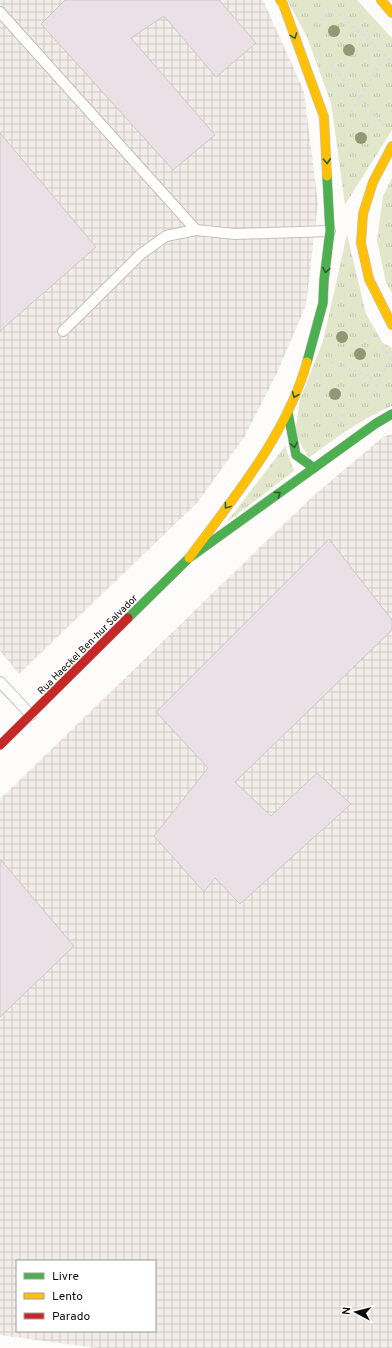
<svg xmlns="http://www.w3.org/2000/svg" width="392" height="1348" font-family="Overpass,sans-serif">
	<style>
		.industrial { fill: url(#industrial-grid); fill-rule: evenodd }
		.park { fill: url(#park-tufts) }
		.building { fill: #ebe0e6; stroke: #cccaca }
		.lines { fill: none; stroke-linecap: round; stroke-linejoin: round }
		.lane-casing { stroke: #c1bfbe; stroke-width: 12 }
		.fast-casing { stroke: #c1bfbe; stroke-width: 10 }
		.slow-casing { stroke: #c1bfbe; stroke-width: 10 }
		.jam-casing { stroke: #c1bfbe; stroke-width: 10 }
		.path { stroke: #dfdede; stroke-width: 2.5; stroke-dasharray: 3 3; stroke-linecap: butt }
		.lane { stroke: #fffffe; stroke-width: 10 }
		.fast { stroke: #4caf50; stroke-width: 9 }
		.slow { stroke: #ffc107; stroke-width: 9 }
		.jam { stroke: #c62828; stroke-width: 9 }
		.tree { fill: #939773 }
		.oneway { stroke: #2c5d2d }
		.labels { text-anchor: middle; stroke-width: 3; stroke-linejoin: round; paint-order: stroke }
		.street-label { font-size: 10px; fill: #0d0b0a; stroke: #fff }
	</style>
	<defs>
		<pattern id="industrial-grid" width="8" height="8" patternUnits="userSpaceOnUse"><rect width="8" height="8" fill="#f3ede9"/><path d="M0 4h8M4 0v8" fill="none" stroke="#cfcac6"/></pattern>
		<pattern id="park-tufts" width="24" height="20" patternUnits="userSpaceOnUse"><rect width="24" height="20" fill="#e2e7cc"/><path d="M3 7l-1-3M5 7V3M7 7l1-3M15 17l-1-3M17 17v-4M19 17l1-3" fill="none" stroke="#c1c5ae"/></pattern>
	</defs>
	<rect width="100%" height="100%" fill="#fefcfa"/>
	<g class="industrial">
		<polygon points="0,0 263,0 304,91 318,203 306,305 277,373 245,436 198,502 19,674 0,651"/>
		<path d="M 392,434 L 392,1348 L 96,1348 L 0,1335 L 0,799 L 313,496 L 383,437 ZM 17,1261 L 155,1261 L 155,1331 L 17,1331 Z"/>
	</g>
	<g class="park">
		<polygon points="287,0 357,0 392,38 392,130 345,205 331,103 307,37"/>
		<polygon points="392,178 392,293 386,283 377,240 383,196"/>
		<path d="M 347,234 L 366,314 L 383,343 L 392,348 L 392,406 C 361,419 335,438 309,458 L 295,434 L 300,399 L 323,341 Z"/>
		<polygon points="285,446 294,471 226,523"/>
	</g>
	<g class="building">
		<polygon points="65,0 219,0 256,43 216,77 164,16 131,38 215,135 173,170 41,24"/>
		<polygon points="0,133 96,247 0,331"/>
		<polygon points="329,539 392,620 392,630 235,782 271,816 317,773 351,804 240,904 215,878 204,892 154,836 208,768 156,712"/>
		<polygon points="0,859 74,946 0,1017"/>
	</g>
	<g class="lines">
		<g class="lane-casing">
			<g id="lane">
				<polyline points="0,12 196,230"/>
				<polyline points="63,331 141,254 166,236 196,230 235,234 330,231"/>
				<polyline points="0,682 31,715"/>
			</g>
		</g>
		<g class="fast-casing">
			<g id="fast">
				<polyline points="307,362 323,303 324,280 330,231 327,176"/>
				<polyline points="288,413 296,455 314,468"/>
				<polyline points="128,618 189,558 375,424 392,414"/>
			</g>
		</g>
		<g class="slow-casing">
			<g id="slow">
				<polyline points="280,0 283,4 324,117 327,176"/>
				<polyline points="381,0 392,13"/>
				<polyline points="392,146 373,182 363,214 361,243 369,279 392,325"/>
				<path d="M 189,558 C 234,497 286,436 307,362"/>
			</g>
		</g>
		<g class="jam-casing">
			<polyline id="jam" points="0,745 128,618"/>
		</g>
		<g class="path">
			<polyline points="315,24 335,10 392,62"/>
			<polyline points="331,65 384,125"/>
			<polyline points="348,117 385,57"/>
			<polyline points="382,347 392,360"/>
			<polyline points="331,362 379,381"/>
			<polyline points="371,398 379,381 391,359"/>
			<polyline points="332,424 341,416 349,412"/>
		</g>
		<use href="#lane" class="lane"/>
		<use href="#fast" class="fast"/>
		<use href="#slow" class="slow"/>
		<use href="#jam" class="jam"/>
	</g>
	<g class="tree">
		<circle cx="334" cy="31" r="6"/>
		<circle cx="349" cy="50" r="6"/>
		<circle cx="361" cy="138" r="6"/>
		<circle cx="342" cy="337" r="6"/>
		<circle cx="360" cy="354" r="6"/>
		<circle cx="335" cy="394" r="6"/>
	</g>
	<defs><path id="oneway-chevron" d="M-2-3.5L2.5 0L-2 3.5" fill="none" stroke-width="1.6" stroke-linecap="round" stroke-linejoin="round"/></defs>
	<g class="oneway">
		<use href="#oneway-chevron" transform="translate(294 36) rotate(70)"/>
		<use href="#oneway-chevron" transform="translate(327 161) rotate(87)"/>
		<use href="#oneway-chevron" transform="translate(326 270) rotate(97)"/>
		<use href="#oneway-chevron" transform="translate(295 395) rotate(113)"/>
		<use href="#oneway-chevron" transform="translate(294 445) rotate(79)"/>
		<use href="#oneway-chevron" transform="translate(278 494) rotate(-36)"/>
		<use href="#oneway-chevron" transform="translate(227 506) rotate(126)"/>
	</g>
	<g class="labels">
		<g class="street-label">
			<text transform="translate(87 644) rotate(-45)" y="4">Rua Haeckel Ben-hur Salvador</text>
		</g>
	</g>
	<rect x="16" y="1260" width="140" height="72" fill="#ffffff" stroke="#9e9d9d"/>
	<rect x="24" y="1273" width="20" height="6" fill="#4caf50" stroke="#9e9d9d"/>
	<text x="52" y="1280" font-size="12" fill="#0d0b0a">Livre</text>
	<rect x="24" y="1293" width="20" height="6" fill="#ffc107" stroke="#9e9d9d"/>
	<text x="52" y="1300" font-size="12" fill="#0d0b0a">Lento</text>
	<rect x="24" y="1313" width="20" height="6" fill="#c62828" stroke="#9e9d9d"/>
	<text x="52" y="1320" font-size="12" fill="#0d0b0a">Parado</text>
	<g transform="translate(356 1312) rotate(277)" stroke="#ffffff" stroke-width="3" paint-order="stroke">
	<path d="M0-3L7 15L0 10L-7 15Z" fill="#0d0b0a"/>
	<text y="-6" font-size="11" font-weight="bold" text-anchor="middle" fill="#0d0b0a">N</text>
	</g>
</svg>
